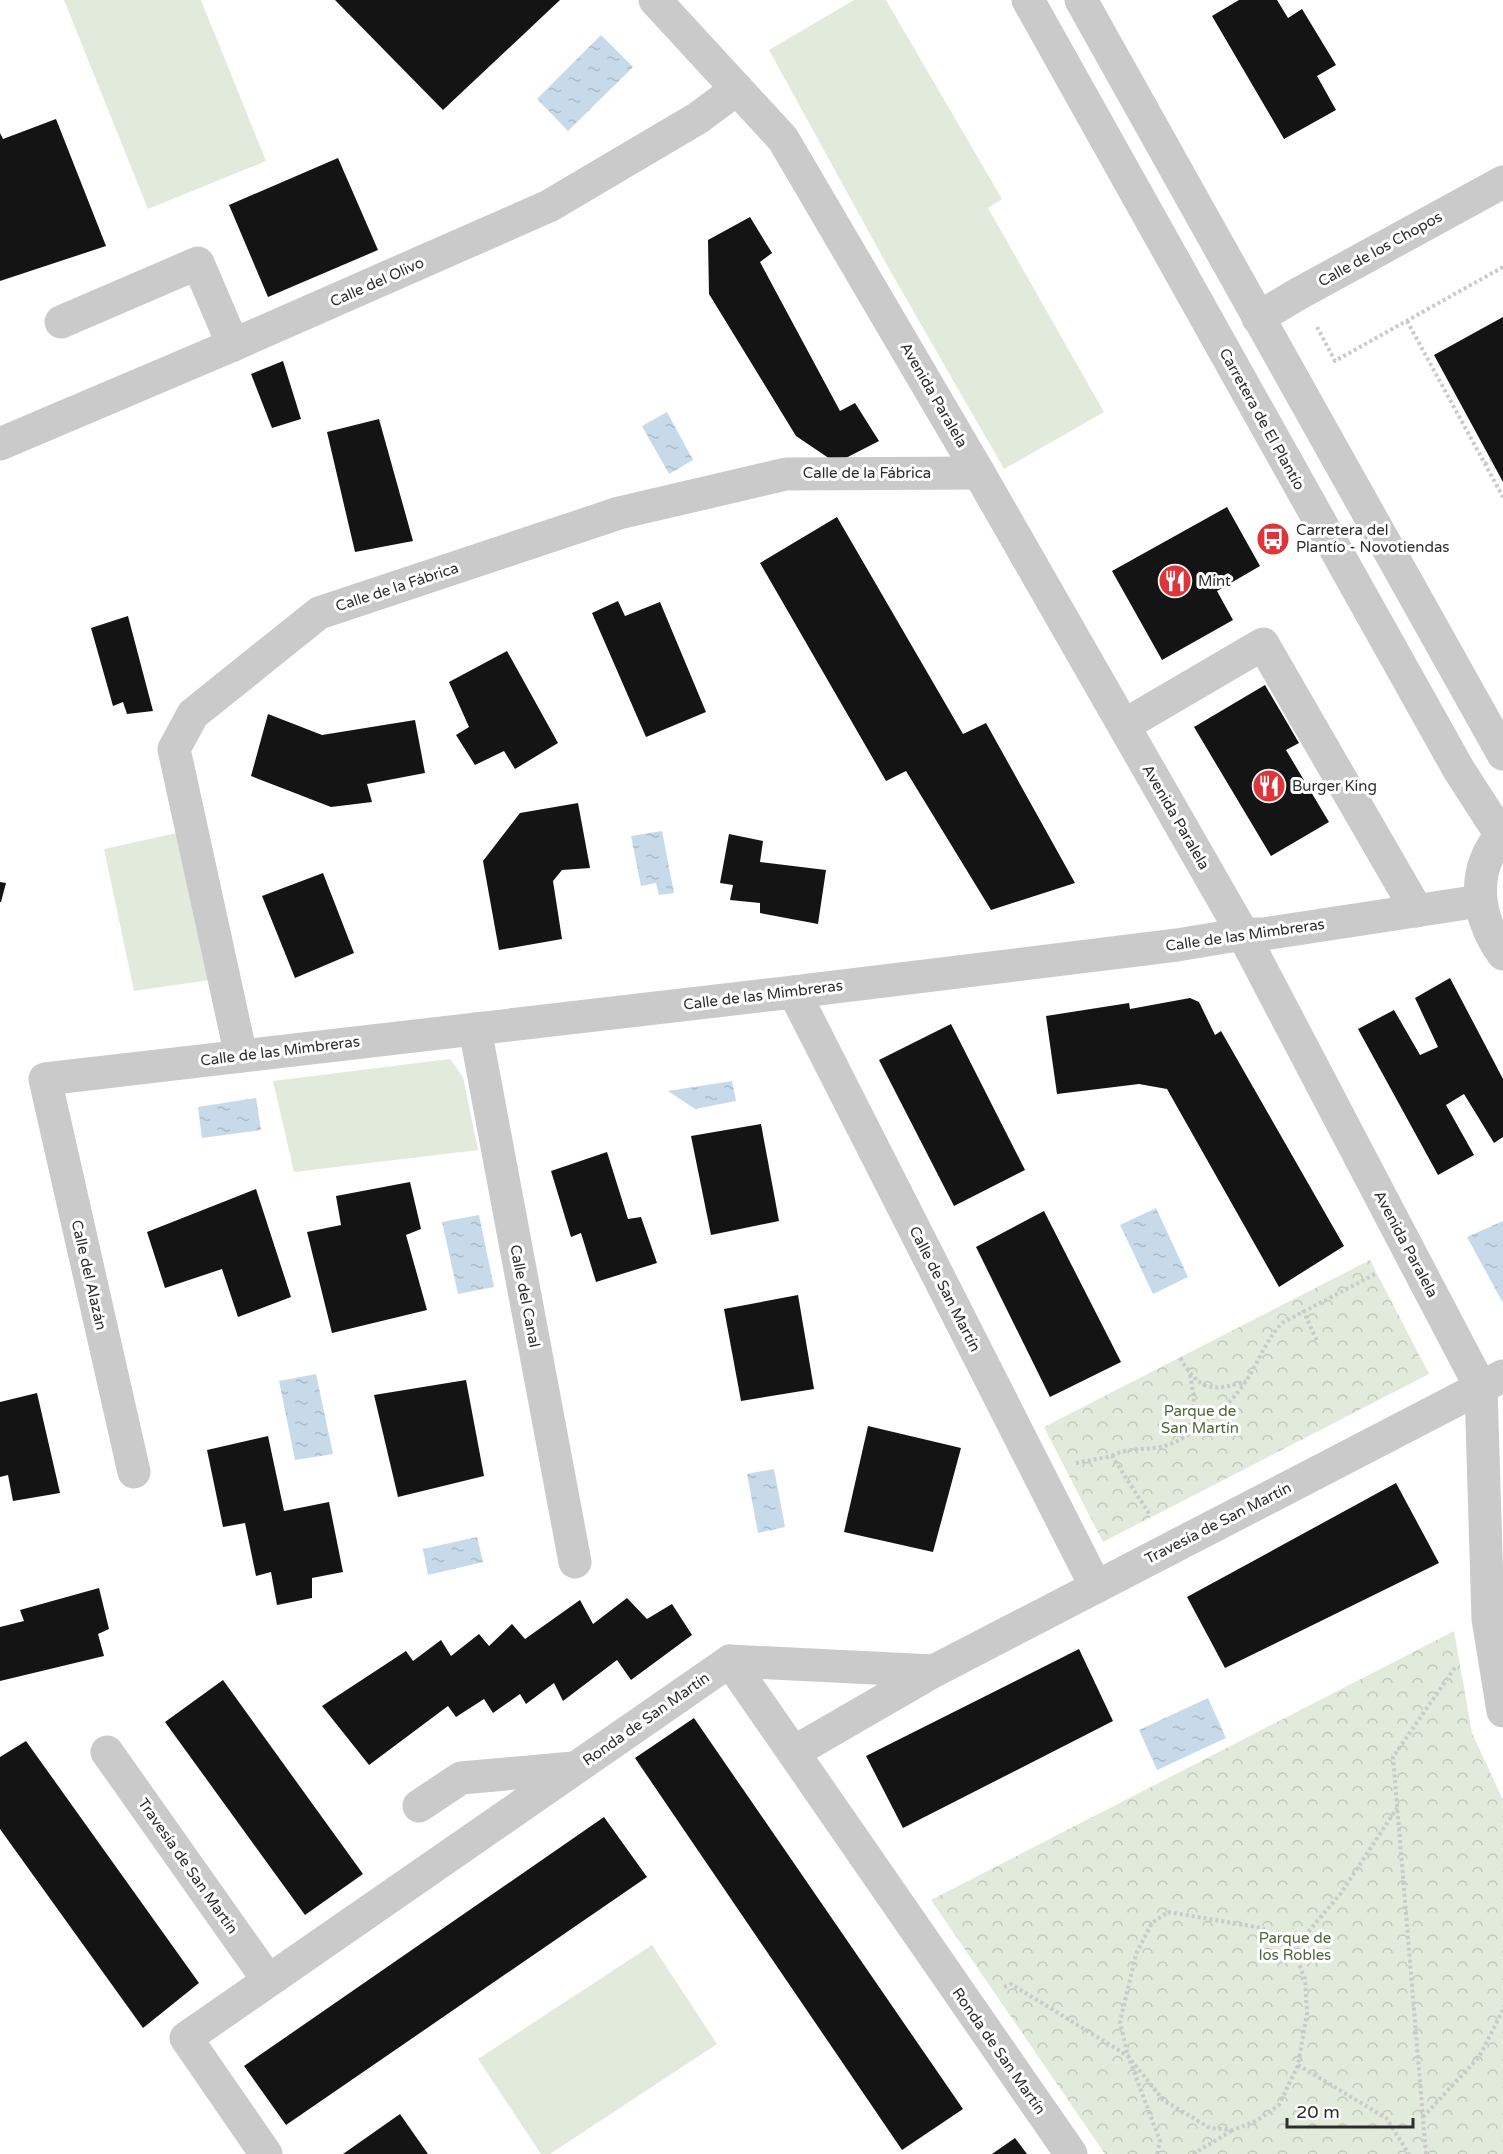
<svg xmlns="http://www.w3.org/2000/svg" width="1503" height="2154" font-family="'Varela Round',sans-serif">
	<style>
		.green { fill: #e2eadb }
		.park { fill: url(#park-crowns) }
		.water { fill: url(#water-ripples) }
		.building { fill: #141414 }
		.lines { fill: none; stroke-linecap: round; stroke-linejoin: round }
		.path { stroke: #cacaca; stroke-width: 4; stroke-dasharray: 3 3; stroke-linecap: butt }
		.minor { stroke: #cacaca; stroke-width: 33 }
		.labels { text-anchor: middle; stroke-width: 6; stroke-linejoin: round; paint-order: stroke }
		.street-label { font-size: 15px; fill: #2d2d2d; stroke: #fff }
		.poi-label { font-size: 15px; fill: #2d2d2d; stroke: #fff; text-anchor: start }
		.park-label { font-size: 15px; fill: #4e663c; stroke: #fff }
	</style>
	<defs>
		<pattern id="park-crowns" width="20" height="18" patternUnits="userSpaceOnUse" patternTransform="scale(1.5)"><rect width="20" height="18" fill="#e2eadb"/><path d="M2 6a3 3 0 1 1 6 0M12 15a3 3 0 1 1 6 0" fill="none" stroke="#c2c9bc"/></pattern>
		<pattern id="water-ripples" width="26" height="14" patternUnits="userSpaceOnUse" patternTransform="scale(1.5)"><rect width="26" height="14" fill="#c7dae9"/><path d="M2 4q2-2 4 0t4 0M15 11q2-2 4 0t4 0" fill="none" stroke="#abbbc8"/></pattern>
	</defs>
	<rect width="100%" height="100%" fill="#fff"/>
	<g class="green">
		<polygon points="64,0 201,0 266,161 148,209"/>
		<polygon points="854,0 886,0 1002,199 988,208 1104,412 1004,469 888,267 769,50"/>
		<polygon points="177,833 209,980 134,991 104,849"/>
		<polygon points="450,1059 463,1077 478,1150 294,1172 273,1081"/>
		<polygon points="652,1945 717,2044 550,2154 541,2154 478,2059"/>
	</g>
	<g class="park">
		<polygon points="1370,1260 1429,1374 1103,1542 1044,1427"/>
		<polygon points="1454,1631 1472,1733 1503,1800 1503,2154 1105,2154 931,1900"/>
	</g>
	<g class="water">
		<polygon points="601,35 633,67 568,131 537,99"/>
		<polygon points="667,412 693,460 669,474 642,426"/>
		<polygon points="662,831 674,893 659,895 656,883 641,886 631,836"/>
		<polygon points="732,1081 736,1101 695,1109 668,1091"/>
		<polygon points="256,1098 261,1130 202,1138 198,1107"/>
		<polygon points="1156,1208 1188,1277 1153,1294 1120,1225"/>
		<polygon points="479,1215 494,1287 458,1294 442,1222"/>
		<polygon points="1503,1221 1503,1303 1467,1237"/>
		<polygon points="316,1374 333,1454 295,1460 279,1381"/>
		<polygon points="774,1469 785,1527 758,1533 747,1474"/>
		<polygon points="477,1537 483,1562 428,1575 423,1549"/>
		<polygon points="1208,1698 1226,1738 1157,1770 1139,1730"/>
	</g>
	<g class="building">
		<polygon points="335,0 560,0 443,110"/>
		<polygon points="1239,0 1277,0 1288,18 1302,9 1336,65 1317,76 1336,110 1284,139 1212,16"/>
		<polygon points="56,119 106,246 0,281 0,133 3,139"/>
		<polygon points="338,158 378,250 268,297 229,205"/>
		<polygon points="750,217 772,253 760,262 840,411 855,403 879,441 836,463 796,436 709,294 708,240"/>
		<polygon points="1503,317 1503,482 1434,355"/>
		<polygon points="283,361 301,419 272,428 251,374"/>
		<polygon points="379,419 413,541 355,552 327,432"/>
		<polygon points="1227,507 1260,566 1217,591 1233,620 1162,660 1112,571"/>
		<polygon points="837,517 963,734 986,723 1075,883 991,910 906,771 886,781 760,563"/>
		<polygon points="618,601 625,616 660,602 706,712 646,737 592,613"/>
		<polygon points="128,616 153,711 127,714 123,702 113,706 91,628"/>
		<polygon points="507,651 558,743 515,769 504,751 475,765 456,735 469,727 449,682"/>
		<polygon points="1265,685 1299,743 1286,750 1329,822 1271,856 1194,727"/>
		<polygon points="268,714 322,735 415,720 425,773 367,784 372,802 331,807 251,776"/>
		<polygon points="578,803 590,868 562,870 553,881 562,939 499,950 483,861 520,813"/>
		<polygon points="729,834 763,841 760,862 826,870 818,924 760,913 760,903 730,900 733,885 720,883"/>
		<polygon points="323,873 354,953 295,978 262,896"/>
		<polygon points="0,882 6,883 1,902 0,902"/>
		<polygon points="1450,978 1503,1079 1503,1137 1494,1143 1464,1094 1446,1105 1474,1155 1438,1175 1358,1029 1394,1010 1420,1055 1438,1047 1415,998"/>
		<polygon points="1190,998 1199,1002 1215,1035 1221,1031 1344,1246 1279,1287 1167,1089 1139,1084 1057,1094 1046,1016 1129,1003 1130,1009"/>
		<polygon points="951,1024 1025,1170 954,1206 879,1060"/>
		<polygon points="761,1124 779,1221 711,1235 691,1136"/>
		<polygon points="607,1152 628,1219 641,1217 657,1263 596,1282 581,1233 571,1237 551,1171"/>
		<polygon points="410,1182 421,1229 406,1235 427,1310 332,1333 307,1232 341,1225 336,1196"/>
		<polygon points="256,1189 291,1297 238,1317 222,1269 165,1288 147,1232"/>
		<polygon points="1044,1211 1121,1362 1050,1397 976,1247"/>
		<polygon points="798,1295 814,1389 741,1401 724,1309"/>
		<polygon points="466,1380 484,1476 398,1497 374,1395"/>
		<polygon points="37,1393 60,1493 13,1501 8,1475 0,1477 0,1402"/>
		<polygon points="868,1426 961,1448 933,1552 844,1532"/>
		<polygon points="268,1436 284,1511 329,1502 343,1572 312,1578 312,1598 277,1605 271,1572 256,1576 245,1523 223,1527 207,1450"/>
		<polygon points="1396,1483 1439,1563 1225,1668 1187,1597"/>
		<polygon points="99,1588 109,1629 98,1634 104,1656 0,1681 0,1627 24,1621 20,1610"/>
		<polygon points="627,1598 647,1619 672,1604 692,1635 631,1680 617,1660 563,1701 554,1683 526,1704 520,1694 493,1713 484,1699 456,1717 448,1706 369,1765 322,1706 406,1651 413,1661 441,1640 451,1656 479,1634 489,1646 512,1624 525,1639 580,1600 593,1624"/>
		<polygon points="1079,1649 1113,1721 903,1828 866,1756"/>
		<polygon points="223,1680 363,1874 305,1915 165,1722"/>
		<polygon points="694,1718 963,2109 902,2150 635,1758"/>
		<polygon points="26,1741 199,1983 143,2028 0,1829 0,1757"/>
		<polygon points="604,1817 647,1877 286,2125 244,2066"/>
		<polygon points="400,2114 428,2154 343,2154"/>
		<polygon points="1015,2138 1027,2154 992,2154"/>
	</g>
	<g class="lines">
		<g class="path">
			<polyline points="1407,321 1503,497"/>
			<polyline points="1317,327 1335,361 1503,267"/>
			<polyline points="1485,464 1491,460"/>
			<polyline points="1303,1310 1317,1341"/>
			<path d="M 1180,1358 C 1200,1390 1210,1393 1246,1381"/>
			<polyline points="1190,1375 1194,1397 1190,1433"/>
			<path d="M 1112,1456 C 1130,1445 1153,1453 1175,1442 C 1202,1429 1231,1405 1248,1378 C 1259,1360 1267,1339 1282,1323 L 1377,1273"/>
			<polyline points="1076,1463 1112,1456 1150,1515"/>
			<polygon points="1168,1912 1262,1928 1293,1950 1305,1979 1307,2013 1298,2065 1279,2105 1256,2121 1233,2130 1210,2128 1163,2100 1128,2056 1120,2022 1136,1954 1152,1923"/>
			<polyline points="1293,1950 1341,1893 1397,1808"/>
			<polyline points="1004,1987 1011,1984 1128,2056 1160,2141 1157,2154"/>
			<polyline points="1298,2065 1386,2118 1409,2154"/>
			<polyline points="1423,2117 1479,2057 1503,2010"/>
			<polyline points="1193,2154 1233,2130"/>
			<polyline points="1426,2154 1393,1757 1456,1666"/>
		</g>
		<g class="minor">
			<polyline points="655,0 783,139 979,473 1243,934 1481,1388 1488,1619 1503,1711"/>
			<polyline points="1028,0 1459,770 1501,835"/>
			<polyline points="1081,0 1503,754"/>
			<polyline points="1258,318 1298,294 1503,182"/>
			<polyline points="61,322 198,263 233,345"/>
			<polyline points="0,444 233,345 549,206 698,118 737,89"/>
			<polyline points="1140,716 1263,644 1417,911"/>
			<path d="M 1503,833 C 1470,870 1476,916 1503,954"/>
			<polyline points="794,992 1096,1587"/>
			<polyline points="475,1029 575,1562"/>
			<polyline points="241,1056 174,749 193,714 319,613 619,513 786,474 979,473"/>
			<polyline points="134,1472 45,1079 794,992 1177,945 1243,934 1263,934 1480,901"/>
			<polyline points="730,1661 934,1671"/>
			<polyline points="107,1752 268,1980"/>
			<polyline points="794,1752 934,1671 1503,1376"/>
			<polyline points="419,1806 461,1778 573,1768"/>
			<polyline points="266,2154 186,2038 730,1661 1071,2154"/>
		</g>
	</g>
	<defs>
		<g id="bus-disc" transform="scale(1.725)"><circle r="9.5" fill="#dd353a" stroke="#fff"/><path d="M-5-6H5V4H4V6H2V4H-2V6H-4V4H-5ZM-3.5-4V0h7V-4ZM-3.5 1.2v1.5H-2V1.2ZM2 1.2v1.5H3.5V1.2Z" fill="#fff"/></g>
		<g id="restaurant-disc" transform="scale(1.725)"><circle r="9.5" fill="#dd353a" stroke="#fff"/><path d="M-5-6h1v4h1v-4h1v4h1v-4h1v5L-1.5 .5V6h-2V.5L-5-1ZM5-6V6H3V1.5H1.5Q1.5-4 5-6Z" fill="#fff"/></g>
	</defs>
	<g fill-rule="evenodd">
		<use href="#bus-disc" x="1273" y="539"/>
		<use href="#restaurant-disc" x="1175" y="581"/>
		<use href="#restaurant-disc" x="1269" y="786"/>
	</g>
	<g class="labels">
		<g class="street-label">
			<text transform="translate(1380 249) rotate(-29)" y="5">Calle de los Chopos</text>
			<text transform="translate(377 282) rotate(-24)" y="5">Calle del Olivo</text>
			<text transform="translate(934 395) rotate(60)" y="5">Avenida Paralela</text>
			<text transform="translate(1262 419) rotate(61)" y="5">Carretera de El Plantío</text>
			<text x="867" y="478">Calle de la Fábrica</text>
			<text transform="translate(397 587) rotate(-18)" y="5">Calle de la Fábrica</text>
			<text transform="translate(1176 817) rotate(60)" y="5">Avenida Paralela</text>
			<text transform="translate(1245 935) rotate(-8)" y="5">Calle de las Mimbreras</text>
			<text transform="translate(763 995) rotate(-7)" y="5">Calle de las Mimbreras</text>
			<text transform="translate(280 1051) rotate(-7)" y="5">Calle de las Mimbreras</text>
			<text transform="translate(1406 1244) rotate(62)" y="5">Avenida Paralela</text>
			<text transform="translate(89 1275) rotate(77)" y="5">Calle del Alazán</text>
			<text transform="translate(945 1289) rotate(63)" y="5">Calle de San Martín</text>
			<text transform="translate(525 1296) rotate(79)" y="5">Calle del Canal</text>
			<text transform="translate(1218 1523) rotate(-27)" y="5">Travesía de San Martín</text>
			<text transform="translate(646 1719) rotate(-35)" y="5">Ronda de San Martín</text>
			<text transform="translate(188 1866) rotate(55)" y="5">Travesía de San Martín</text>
			<text transform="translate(999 2051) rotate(55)" y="5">Ronda de San Martín</text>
		</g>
		<g class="poi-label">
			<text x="1296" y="535">Carretera del<tspan x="1296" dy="17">Plantío - Novotiendas</tspan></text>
			<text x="1198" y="586">Mint</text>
			<text x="1292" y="791">Burger King</text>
		</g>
		<g class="park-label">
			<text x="1200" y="1416">Parque de<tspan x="1200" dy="17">San Martín</tspan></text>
			<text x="1295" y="1943">Parque de<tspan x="1295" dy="17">los Robles</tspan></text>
		</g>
	</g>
	<path d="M1287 2118v9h126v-9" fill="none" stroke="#2d2d2d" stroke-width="3"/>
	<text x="1296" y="2118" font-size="18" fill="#2d2d2d" stroke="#ffffff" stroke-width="4.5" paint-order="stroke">20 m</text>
</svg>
